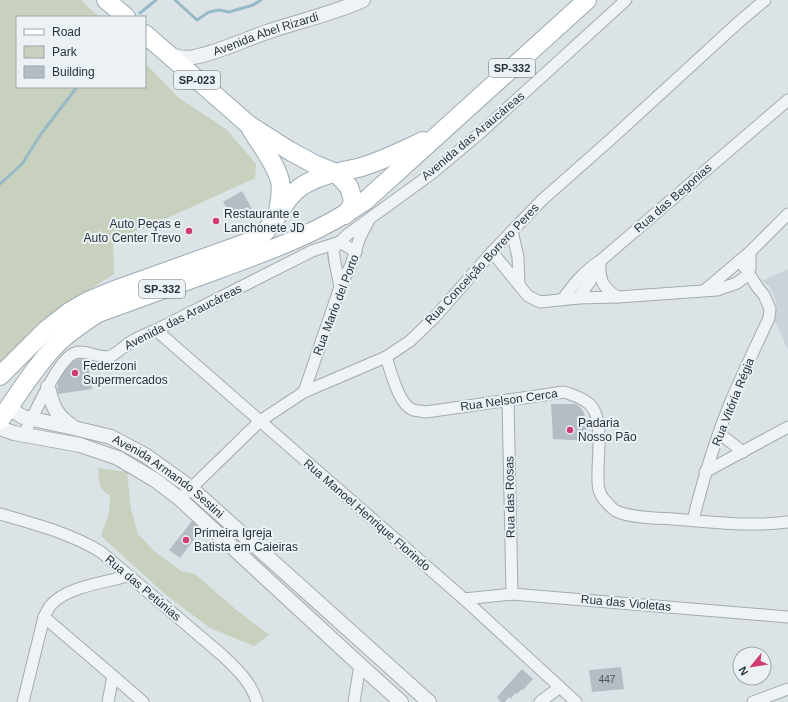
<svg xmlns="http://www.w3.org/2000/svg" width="788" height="702" font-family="Helvetica,sans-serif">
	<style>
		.built { fill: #cad3d9 }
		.green { fill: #c7d1bd }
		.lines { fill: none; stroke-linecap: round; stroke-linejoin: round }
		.stream { stroke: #96bac8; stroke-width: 3 }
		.building { fill: #b4bdc4 }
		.minor-casing { stroke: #a2abb1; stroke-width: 13 }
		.tertiary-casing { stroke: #a2abb1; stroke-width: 16 }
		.primary-casing { stroke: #9baab3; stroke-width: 20 }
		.minor { stroke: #eff3f5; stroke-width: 11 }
		.tertiary { stroke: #eff3f5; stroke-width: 14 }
		.primary { stroke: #fff; stroke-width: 18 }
		.poi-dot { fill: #d03d75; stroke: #ecf1f5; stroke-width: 1.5 }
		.labels { text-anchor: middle; stroke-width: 4; stroke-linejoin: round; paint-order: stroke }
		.number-label { font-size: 10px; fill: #4a565f }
		.shield { fill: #ecf1f5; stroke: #616d74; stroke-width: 1 }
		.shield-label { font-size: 11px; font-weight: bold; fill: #26343d }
		.street-label { font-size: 12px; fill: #26343d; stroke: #ecf1f5 }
		.poi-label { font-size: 12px; fill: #26343d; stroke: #ecf1f5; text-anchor: start }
	</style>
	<rect width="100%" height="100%" fill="#dce3e7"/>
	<polygon class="built" points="788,269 788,350 774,319 776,303 770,287 762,281"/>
	<g class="green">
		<polygon points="0,0 81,0 99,17 17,17 17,87 145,87 145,63 179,98 226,129 256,164 255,178 148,227 113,239 114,274 45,318 0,368"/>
		<path d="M 98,468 L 127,472 L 131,509 L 138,534 L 154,551 L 181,571 L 195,574 L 233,607 L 269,635 L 254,646 L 210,628 L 165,594 L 101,536 L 109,513 L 110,495 C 98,491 99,479 98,468 Z"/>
	</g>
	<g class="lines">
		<g class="stream">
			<polyline points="175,0 197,20 209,12 219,10 229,12 253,5 261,0"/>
			<polyline points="140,13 156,0"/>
			<polyline points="0,184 22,164 41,134 77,87"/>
		</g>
	</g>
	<g class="building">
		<polygon points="242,191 252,209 233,219 223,202"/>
		<polygon points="87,358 92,389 58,394 57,377 65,368 75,360"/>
		<polygon points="551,404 576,404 581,408 584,413 586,421 587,441 553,439"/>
		<polygon points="192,521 202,529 180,558 169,550"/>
		<polygon points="621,667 624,689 592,692 589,670"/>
		<polygon points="522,669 533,679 523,690 522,689 517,694 515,693 511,699 509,697 505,702 501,702 497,697"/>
	</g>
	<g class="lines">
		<g class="minor-casing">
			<g id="minor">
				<polyline points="512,231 518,257 519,285"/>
				<polyline points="492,252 528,296 540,302 578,298 618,297 717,290 737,283 745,277 748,273 750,268 750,252"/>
				<path d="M 600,261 C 599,279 602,288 618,297"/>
				<path d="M 340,287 C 339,279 332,254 334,249 C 337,244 343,239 347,235 L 431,174 L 480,133 L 626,0"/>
				<polyline points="705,290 750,252 788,214"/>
				<polyline points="578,298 599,269"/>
				<path d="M 562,300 C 574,284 584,271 600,261 L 788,100"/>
				<polyline points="156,330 464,599 576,702"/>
				<path d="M 386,357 C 391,371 398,404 413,410 C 417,411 422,411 426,412 L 564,392 C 572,395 581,397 588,403 C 604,414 598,454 598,472 C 598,481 597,490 603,498 C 607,503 611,508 616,511 C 631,518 657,518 673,519 C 711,522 750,527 788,522"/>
				<polyline points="304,392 340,287 351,265 360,237 368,222"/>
				<polyline points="508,400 512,594"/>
				<polyline points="719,433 743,452"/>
				<path d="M 23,435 C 34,417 57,359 75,353 C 87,349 100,360 111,356 C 119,352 126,344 134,340 C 141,336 149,333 156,330 L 312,251 L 340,242 L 356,252"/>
				<polyline points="705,472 788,427"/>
				<polyline points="180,499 260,421 304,392 386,357 410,341 434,318 492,252 542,200 610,140 740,21 765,0"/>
				<path d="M 0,514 C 35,524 70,533 101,552 L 222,655 C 237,669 251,682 257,702"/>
				<path d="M 693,520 C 703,480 715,440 731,401 C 743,373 756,346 769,318 L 770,309 L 764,295 L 758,288 L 746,269 L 739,261"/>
				<polyline points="464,599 512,594 788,617"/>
				<polyline points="44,617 113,676 108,702"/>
				<polyline points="113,676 143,702"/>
				<path d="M 23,702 L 44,617 C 46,613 48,609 50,606 C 65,587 106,582 128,576"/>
				<polyline points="354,702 360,665"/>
				<polyline points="540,702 560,687"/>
				<polyline points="753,702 788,689"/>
			</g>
		</g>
		<g class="tertiary-casing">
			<g id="tertiary">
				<path id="s1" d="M 167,54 C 176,57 185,59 194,57 C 220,52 243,40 267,32 C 299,21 332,14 363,0"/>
				<path d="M 48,387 C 52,405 56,416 72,426"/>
				<path id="s2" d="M 10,405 L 15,412 L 23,417 L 74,428 L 111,437 L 145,455 L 191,488 L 429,702"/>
				<polyline points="0,428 14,433 80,445 118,458 155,480 180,499 360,665 401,702"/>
			</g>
		</g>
		<g class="primary-casing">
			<g id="primary">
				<polyline points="106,0 126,17"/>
				<polyline points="145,34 249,125 290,151 314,164 334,172 340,177 349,187 353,200 351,207 345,215"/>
				<path d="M 251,129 C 260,144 276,164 280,181 C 282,191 280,201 278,211"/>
				<path d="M 0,376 L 46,330 L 69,312 L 88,301 L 112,291 L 257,239 C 277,225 282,199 302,186 C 320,175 338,172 358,168 C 380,162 402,151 423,141"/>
				<path d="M 0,420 C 18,395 35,366 57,344 C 69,332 84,322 98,313 C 139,298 181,283 222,268 C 271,250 321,232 365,201 L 587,0"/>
			</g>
		</g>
		<use href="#minor" class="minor"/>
		<use href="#tertiary" class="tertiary"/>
		<use href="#primary" class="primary"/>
	</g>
	<g class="poi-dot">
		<circle cx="216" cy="221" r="4"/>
		<circle cx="189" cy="231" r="4"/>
		<circle cx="75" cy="373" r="4"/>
		<circle cx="570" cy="430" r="4"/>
		<circle cx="186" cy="540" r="4"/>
	</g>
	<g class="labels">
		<g class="number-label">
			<text x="607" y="683">447</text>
		</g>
		<g class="shield">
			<rect x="489" y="59" width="46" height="18" rx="3"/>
			<rect x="174" y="71" width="46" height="18" rx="3"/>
			<rect x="139" y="280" width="46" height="18" rx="3"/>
		</g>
		<g class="shield-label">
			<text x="512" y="72">SP-332</text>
			<text x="197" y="84">SP-023</text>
			<text x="162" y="293">SP-332</text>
		</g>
		<g class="street-label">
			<text dy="4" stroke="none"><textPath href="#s1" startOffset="103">Avenida Abel Rizardi</textPath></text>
			<text transform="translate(473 136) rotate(-40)" y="4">Avenida das Araucáreas</text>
			<text transform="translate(673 198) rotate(-41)" y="4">Rua das Begonias</text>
			<text transform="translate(482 264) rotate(-47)" y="4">Rua Conceição Borrero Peres</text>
			<text transform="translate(336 305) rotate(-69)" y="4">Rua Mario del Porto</text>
			<text transform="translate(183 317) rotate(-27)" y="4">Avenida das Araucáreas</text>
			<text transform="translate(509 400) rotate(-8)" y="4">Rua Nelson Cerca</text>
			<text transform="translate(733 402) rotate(-68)" y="4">Rua Vitória Régia</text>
			<text dy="4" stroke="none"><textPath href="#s2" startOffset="178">Avenida Armando Sestini</textPath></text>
			<text transform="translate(510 497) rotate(-91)" y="4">Rua das Rosas</text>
			<text transform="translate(367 515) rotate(41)" y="4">Rua Manoel Henrique Florindo</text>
			<text transform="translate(143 588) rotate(40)" y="4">Rua das Petúnias</text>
			<text transform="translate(626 603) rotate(5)" y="4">Rua das Violetas</text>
		</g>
		<g class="poi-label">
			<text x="224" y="218">Restaurante e<tspan x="224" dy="14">Lanchonete JD</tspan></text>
			<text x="181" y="228" text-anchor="end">Auto Peças e<tspan x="181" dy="14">Auto Center Trevo</tspan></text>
			<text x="83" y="370">Federzoni<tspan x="83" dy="14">Supermercados</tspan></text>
			<text x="578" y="427">Padaria<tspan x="578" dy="14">Nosso Pão</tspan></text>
			<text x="194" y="537">Primeira Igreja<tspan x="194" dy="14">Batista em Caieiras</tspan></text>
		</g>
	</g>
	<rect x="16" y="16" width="130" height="72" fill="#ecf1f5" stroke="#9da5ab"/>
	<rect x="24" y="29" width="20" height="6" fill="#ffffff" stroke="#9da5ab"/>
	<text x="52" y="36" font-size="12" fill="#26343d">Road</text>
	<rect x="24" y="46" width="20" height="12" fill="#c7d1bd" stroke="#9da5ab"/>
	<text x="52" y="56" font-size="12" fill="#26343d">Park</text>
	<rect x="24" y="66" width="20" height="12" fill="#b4bdc4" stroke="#9da5ab"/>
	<text x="52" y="76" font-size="12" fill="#26343d">Building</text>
	<g transform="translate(752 666) rotate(240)"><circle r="19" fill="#ecf1f5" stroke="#9da5ab"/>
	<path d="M0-3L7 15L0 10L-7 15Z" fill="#d03d75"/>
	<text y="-6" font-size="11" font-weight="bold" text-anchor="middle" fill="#26343d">N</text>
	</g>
</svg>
